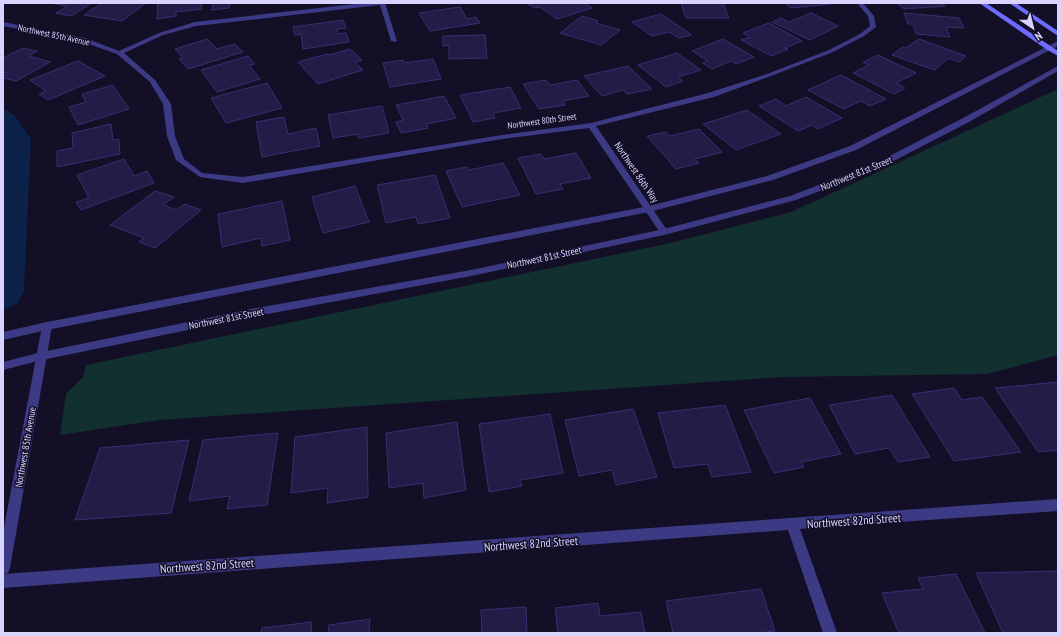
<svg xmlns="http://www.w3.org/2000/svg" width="1061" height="636" font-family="'PT Sans Narrow',sans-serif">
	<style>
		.green { fill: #12302f }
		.water { fill: #0c2248 }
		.building { fill: #241b47; stroke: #3b2d73 }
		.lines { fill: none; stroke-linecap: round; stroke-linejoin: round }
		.minor { fill: #3d3a85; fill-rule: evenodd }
		.tertiary { fill: #3d3a85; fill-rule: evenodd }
		.secondary { fill: #6f6bff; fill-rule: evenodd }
		.labels { text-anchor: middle; stroke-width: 3; stroke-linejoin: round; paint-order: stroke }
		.far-street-label { font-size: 9px; fill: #d9d4ff; stroke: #130f26 }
		.street-label { font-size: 10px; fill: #d9d4ff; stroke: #130f26 }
		.near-street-label { font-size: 12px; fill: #d9d4ff; stroke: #130f26 }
	</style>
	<rect width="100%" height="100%" fill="#130f26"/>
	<polygon class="green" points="1058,89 1058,355 987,374 783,377 159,420 60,435 66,394 83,377 86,365 666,244 791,212"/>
	<polygon class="water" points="3,108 15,116 31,139 24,290 18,303 3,310"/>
	<g class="building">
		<polygon points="49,3 92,3 71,16 56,13 68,6"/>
		<polygon points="102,3 138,3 145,4 122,21 84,15"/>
		<polygon points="158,3 201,3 202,9 176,12 176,16 157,19"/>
		<polygon points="213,3 239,3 230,4 229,8 212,10"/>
		<polygon points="527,3 584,3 592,8 557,19 540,7 534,8"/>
		<polygon points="681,3 723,3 729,18 686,18"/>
		<polygon points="786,3 830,3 831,4 790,8"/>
		<polygon points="897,3 942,3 945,6 904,9"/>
		<polygon points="460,7 467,19 476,17 480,23 430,31 419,13"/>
		<polygon points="811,13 838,26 810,40 772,22 781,18 789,22"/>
		<polygon points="904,13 959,18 964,28 946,27 950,37 916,34 913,24 908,24"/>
		<polygon points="661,14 692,35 679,38 669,32 652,36 632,22"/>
		<polygon points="582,16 598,21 596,23 620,30 601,45 560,33"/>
		<polygon points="343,20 346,28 337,29 338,34 346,33 349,42 303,49 301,34 295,35 293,27"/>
		<polygon points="769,23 802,41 785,48 788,49 771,56 741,40 750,37 743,33"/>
		<polygon points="485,35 487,58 449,59 449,45 443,46 443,36"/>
		<polygon points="207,39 217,49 235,44 243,52 188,69 179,59 183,58 175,49"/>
		<polygon points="723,39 754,57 736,64 731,61 712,69 703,63 708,61 692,51"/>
		<polygon points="919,39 966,56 959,62 949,58 934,70 892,55 903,47 906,48"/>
		<polygon points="23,48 37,51 29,56 50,62 16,81 3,78 3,76 7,73 3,72 3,58"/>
		<polygon points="350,49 362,60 355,62 363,70 318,84 298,62 327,54 329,55"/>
		<polygon points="677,53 701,70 678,77 683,81 666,87 638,65"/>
		<polygon points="878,55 916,73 896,83 905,88 894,94 853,73 869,65 863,62"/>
		<polygon points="248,56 255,64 249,65 260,79 217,92 201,70"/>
		<polygon points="433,59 441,79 390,87 383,63 403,60 404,63"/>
		<polygon points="78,61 105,76 48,100 39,94 46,91 30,80"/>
		<polygon points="628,66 652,89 627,94 623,90 602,96 584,76"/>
		<polygon points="841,75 886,99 870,106 861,101 843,109 808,90"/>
		<polygon points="546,80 550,85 577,80 589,96 563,101 565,105 539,109 523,84"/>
		<polygon points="267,83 282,108 226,123 211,98"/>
		<polygon points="113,85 129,109 78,125 69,107 86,102 82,94"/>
		<polygon points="510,87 521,108 493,113 495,118 473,122 460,95"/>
		<polygon points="444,96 456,118 426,124 428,128 401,133 396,122 403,120 396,105"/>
		<polygon points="806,97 842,118 818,129 812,125 798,131 759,106 776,99 786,106"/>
		<polygon points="382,106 389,133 359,138 358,134 333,138 328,115"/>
		<polygon points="747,110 781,134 736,150 703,124"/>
		<polygon points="284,117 288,134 316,128 320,146 262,157 256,122"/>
		<polygon points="111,124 113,140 119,139 120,154 57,167 57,151 73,148 72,133"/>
		<polygon points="699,129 722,152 695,159 699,163 676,169 647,136 666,132 670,136"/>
		<polygon points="576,153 591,178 560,184 563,189 536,194 518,158 541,154 544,159"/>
		<polygon points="124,159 134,176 147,171 154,183 81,210 76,202 89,198 77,175"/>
		<polygon points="503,163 520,195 462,207 446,171 467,167 469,170"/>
		<polygon points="435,175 450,218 418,224 416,217 386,223 377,185"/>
		<polygon points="355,186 369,222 323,233 312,197"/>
		<polygon points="155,191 174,197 163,205 177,210 184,204 201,210 155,248 139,242 144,238 110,225"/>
		<polygon points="282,201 290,240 262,246 261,238 222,247 218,214"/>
		<polygon points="1058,382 1058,450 1038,452 995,388"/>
		<polygon points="954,388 962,400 982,397 1021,452 954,461 912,394"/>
		<polygon points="892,395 930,457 898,462 889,448 855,454 829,405"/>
		<polygon points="810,398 841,454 801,462 804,467 774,473 744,410"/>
		<polygon points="725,405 751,472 712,477 708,464 674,468 658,413"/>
		<polygon points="633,409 657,477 616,485 612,470 579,476 565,420"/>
		<polygon points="550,414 563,473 520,480 522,486 489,492 479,424"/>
		<polygon points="457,422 466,490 424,498 423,483 389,488 386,433"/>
		<polygon points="367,427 368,497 327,503 328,488 291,493 295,437"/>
		<polygon points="278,433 267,505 227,509 230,496 189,501 203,440"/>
		<polygon points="189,440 171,513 75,520 100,448"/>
		<polygon points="1058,571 1058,633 1003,633 976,573"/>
		<polygon points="956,574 985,633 899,633 882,593 923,589 918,578"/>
		<polygon points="761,589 775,631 757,633 673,633 666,601"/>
		<polygon points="598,603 600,616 641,612 645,633 558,633 555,608"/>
		<polygon points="526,607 527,633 482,633 481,610"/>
		<polygon points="370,619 369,633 328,633 329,625"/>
		<polygon points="312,622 311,633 261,633 262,628"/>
	</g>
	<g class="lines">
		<g class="minor">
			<polygon points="364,3 385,3 397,41 396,42 391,41 380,5 196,26 163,35 124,53 155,80 171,104 175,136 184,159 202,173 243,177 502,135 591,123 708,93 767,74 829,50 860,34 870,26 868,16 857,3 863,3 874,16 876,27 864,36 833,52 771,76 714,97 596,126 667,230 668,232 667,234 661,234 589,128 502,139 243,183 200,177 176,160 167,136 163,104 150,82 117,54 83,42 3,26 3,22 85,38 119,51 159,33 195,22"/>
			<polygon points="47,322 51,323 52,326 10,568 8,573 3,574 1058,499 1058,511 800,529 837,633 823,633 788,530 3,588 3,533 42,326 43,323"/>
		</g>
		<g class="tertiary">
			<polygon points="1058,41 1058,46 856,150 773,180 649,212 47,330 3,340 3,332 47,322 649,206 767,176 850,146"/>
			<polygon points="1058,66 1058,71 969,122 882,167 796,200 664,235 471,276 251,317 42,360 3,370 3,362 42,352 251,309 471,270 664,229 790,196 876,163 963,118"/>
		</g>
		<g class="secondary">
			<polygon points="979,3 986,3 1058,51 1058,56 1046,49"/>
			<polygon points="1009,3 1016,3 1058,31 1058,36"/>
		</g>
	</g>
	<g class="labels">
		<g class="far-street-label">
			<text transform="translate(54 35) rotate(12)" y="3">Northwest 85th Avenue</text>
			<text transform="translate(542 121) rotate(-8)" y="3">Northwest 80th Street</text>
		</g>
		<g class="street-label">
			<text transform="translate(637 172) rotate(56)" y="4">Northwest 86th Way</text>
			<text transform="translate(856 173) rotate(-22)" y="4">Northwest 81st Street</text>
			<text transform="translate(544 257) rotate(-12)" y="4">Northwest 81st Street</text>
			<text transform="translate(226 318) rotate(-11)" y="4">Northwest 81st Street</text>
			<text transform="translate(25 447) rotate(-80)" y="4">Northwest 85th Avenue</text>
		</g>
		<g class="near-street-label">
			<text transform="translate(854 521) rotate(-4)" y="4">Northwest 82nd Street</text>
			<text transform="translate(531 544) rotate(-4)" y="4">Northwest 82nd Street</text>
			<text transform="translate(207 566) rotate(-4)" y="4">Northwest 82nd Street</text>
		</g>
	</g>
	<rect width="1061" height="636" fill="none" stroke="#d9d4ff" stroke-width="8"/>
	<g transform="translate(1033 28) rotate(145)" stroke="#130f26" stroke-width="3" paint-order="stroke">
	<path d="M0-3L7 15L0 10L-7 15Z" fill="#d9d4ff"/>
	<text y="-6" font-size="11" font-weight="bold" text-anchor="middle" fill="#d9d4ff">N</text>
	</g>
</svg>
